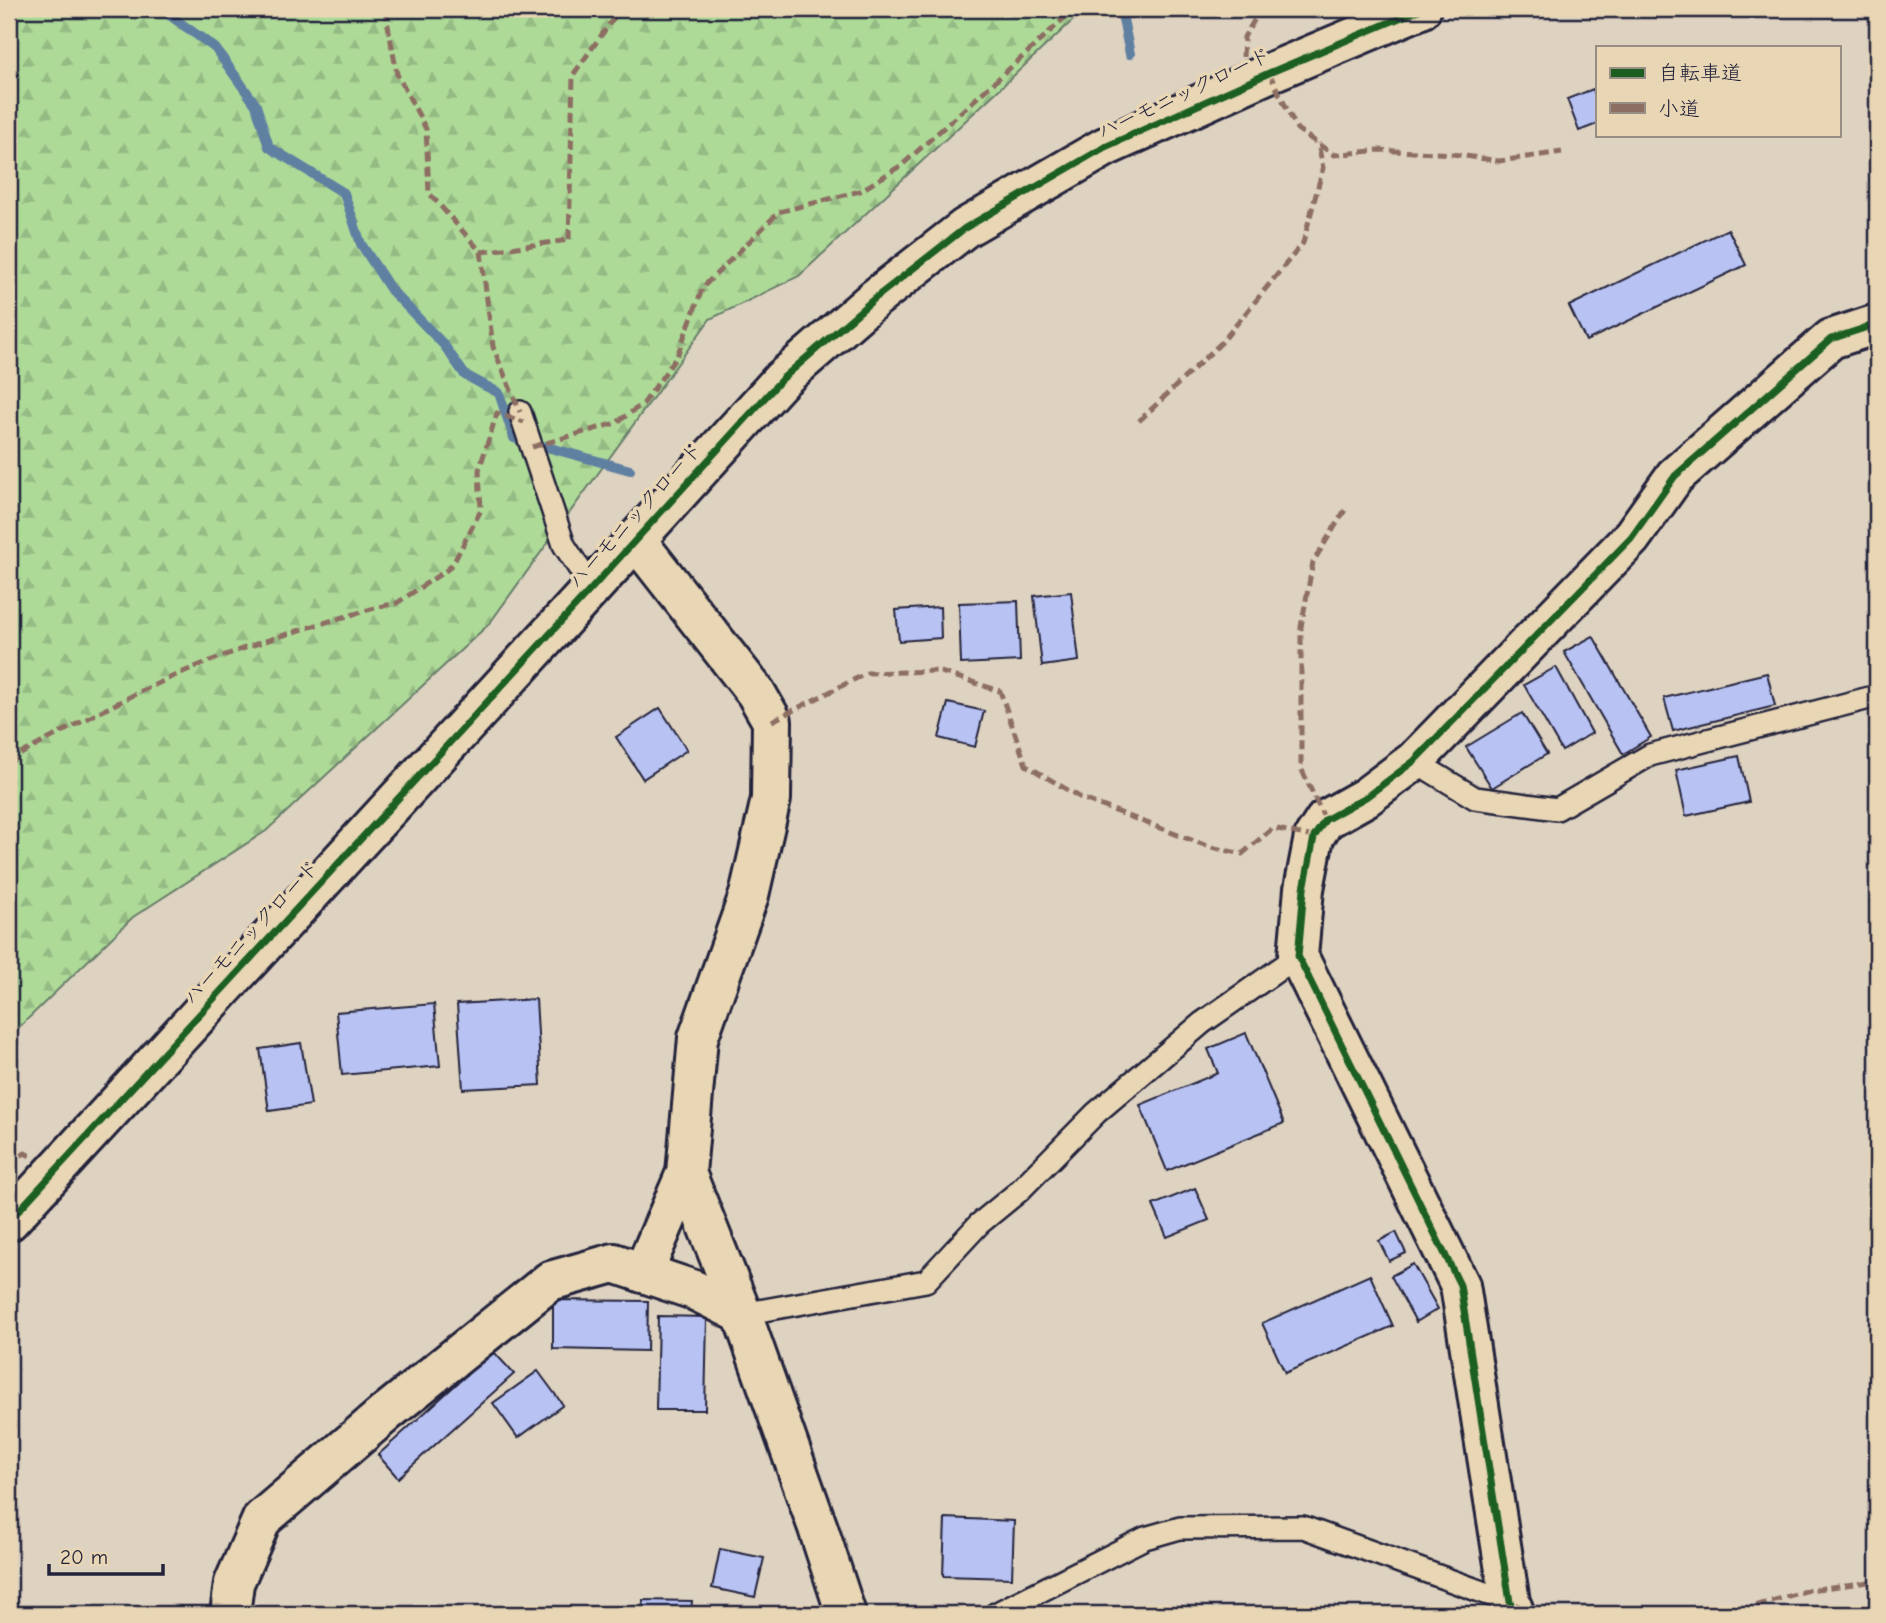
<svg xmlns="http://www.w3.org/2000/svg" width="1886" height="1623" font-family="'Comic Neue','Klee One',sans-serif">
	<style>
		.forest { fill: url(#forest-firs); stroke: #687e6a; stroke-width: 2 }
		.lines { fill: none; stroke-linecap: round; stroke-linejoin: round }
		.stream { stroke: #6080a2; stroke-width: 10 }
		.building { fill: #b8c3f4; stroke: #22223b; stroke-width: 2 }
		.service-casing { stroke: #22223b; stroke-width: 26 }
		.minor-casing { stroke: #22223b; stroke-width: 44 }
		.tertiary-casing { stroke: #22223b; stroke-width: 44 }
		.service { stroke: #e8d6b4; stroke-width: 21 }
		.minor { stroke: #e8d6b4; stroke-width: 38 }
		.tertiary { stroke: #e8d6b4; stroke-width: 38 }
		.quiet { stroke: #8d6e63; stroke-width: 5; stroke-dasharray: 10 5; stroke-linecap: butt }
		.cycleway-casing { stroke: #e8d6b4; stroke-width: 11 }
		.cycleway { stroke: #1b5e20; stroke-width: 7 }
		.labels { text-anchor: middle; stroke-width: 7; stroke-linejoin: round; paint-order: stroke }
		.street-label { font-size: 21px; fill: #22223b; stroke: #e8d6b4 }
	</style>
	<defs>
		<pattern id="forest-firs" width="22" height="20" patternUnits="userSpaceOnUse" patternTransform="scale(1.75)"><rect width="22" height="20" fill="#aeda98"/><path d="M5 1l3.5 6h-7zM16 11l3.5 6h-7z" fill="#95bb84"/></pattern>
	</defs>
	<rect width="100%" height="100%" fill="#ded2c1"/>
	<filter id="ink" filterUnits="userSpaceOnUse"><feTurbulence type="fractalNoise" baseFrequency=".0143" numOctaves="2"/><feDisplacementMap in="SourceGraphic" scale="14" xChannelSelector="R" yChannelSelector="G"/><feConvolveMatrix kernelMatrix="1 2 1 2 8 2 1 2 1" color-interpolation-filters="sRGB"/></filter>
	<g filter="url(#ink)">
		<polygon class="forest" points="9,9 1085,9 799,276 710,319 489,624 266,831 133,917 9,1037"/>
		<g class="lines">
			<g class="stream">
				<polyline points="161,9 215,48 256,105 269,147 344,193 361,244 391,290 444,345 465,375 499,393 514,438 630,470"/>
				<polyline points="1121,9 1130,54"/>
			</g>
		</g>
		<g class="building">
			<polygon points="1593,89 1597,100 1597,124 1579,131 1567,99"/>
			<polygon points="1728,229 1746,265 1586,341 1569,306"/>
			<polygon points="1071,592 1079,661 1042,666 1034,596"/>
			<polygon points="1018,601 1020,661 961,664 959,603"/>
			<polygon points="940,607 941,638 899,641 896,610"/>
			<polygon points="1593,636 1651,737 1623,754 1564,652"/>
			<polygon points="1556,667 1592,733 1562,751 1524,685"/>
			<polygon points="1767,673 1775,706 1673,731 1664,698"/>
			<polygon points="948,703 984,711 975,747 939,738"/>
			<polygon points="660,708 687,750 643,779 616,737"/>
			<polygon points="1522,713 1547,754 1492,788 1466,747"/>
			<polygon points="1739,756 1749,802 1686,816 1676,770"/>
			<polygon points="536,999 541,1085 463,1089 457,1004"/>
			<polygon points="434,1004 440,1066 342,1075 336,1012"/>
			<polygon points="1246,1033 1284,1123 1167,1171 1140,1105 1218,1073 1208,1049"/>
			<polygon points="301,1043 311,1105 269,1111 260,1049"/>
			<polygon points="1195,1188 1209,1220 1167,1237 1153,1205"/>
			<polygon points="1396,1232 1406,1253 1389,1261 1379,1241"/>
			<polygon points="1413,1264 1438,1309 1416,1322 1391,1276"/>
			<polygon points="1370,1275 1393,1326 1285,1373 1262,1323"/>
			<polygon points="553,1300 648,1301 647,1351 553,1349"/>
			<polygon points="658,1316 707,1317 705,1410 656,1410"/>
			<polygon points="493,1351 514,1374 398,1478 378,1455"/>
			<polygon points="538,1371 563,1405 518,1438 493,1403"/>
			<polygon points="945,1518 1014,1521 1012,1578 943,1576"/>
			<polygon points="720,1549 764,1558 755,1597 712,1588"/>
			<polygon points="643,1600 692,1601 691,1614 643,1614"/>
		</g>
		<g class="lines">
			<g class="service-casing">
				<g id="service">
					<polyline points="520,412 564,545 592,588"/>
					<polyline points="1414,761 1475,798 1557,809 1650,755 1877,696"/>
					<polyline points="742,1314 926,1281 979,1224 1018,1192 1096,1113 1202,1023 1298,956"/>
					<polyline points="995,1614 1145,1538 1180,1528 1303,1527 1510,1602"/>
				</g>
			</g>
			<g class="minor-casing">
				<g id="minor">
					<polyline points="636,540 756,693 772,721 771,799 749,895 698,1038 686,1173 643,1273"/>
					<polyline points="686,1173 742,1314 818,1528 846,1614"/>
					<polyline points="230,1614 234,1583 262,1519 387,1412 550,1281 614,1263 694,1290 742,1314"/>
					<polyline points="1515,1614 1510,1602 1460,1285 1298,956 1304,889 1314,837 1325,820 1366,797 1414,761 1631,538 1675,476 1831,339 1877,324"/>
				</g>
			</g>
			<g class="tertiary-casing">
				<polyline id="tertiary" points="9,1221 592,588 782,379 874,299 965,228 1105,147 1269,73 1421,9"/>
			</g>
			<use href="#service" class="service"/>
			<use href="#minor" class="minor"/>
			<use href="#tertiary" class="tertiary"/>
			<g class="quiet">
				<polyline points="385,9 397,74 426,129 429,193 481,252 493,347 520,412"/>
				<polyline points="1243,57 1244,37 1261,9"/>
				<polyline points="1269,73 1297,129 1334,155 1379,150 1453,154 1499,161 1562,152"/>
				<polyline points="481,252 569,240 573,75 620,9"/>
				<polyline points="1139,421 1222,342 1303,243 1323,168 1318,143"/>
				<polyline points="532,447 616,423 644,403 677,356 703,287 779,212 860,191 902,165 1029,51 1074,9"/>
				<polyline points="772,721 867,673 938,671 1000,691 1026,765 1081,798 1207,846 1242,854 1273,828 1314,837"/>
				<path d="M 9,764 L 19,755 C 77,724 135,692 195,667 C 255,642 317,625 378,607 L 397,603 L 448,569 L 455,560 L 481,510 L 479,470 L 497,413 L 524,422"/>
				<polyline points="1325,820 1301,768 1301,627 1313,562 1345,510"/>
				<polyline points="9,1164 25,1153 34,1158"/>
				<polyline points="1510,1602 1535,1614"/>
				<polyline points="1728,1614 1809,1590 1877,1581"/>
			</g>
			<g class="cycleway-casing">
				<g id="cycleway">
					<polyline points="9,1221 592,588 782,379 874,299 965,228 1105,147 1269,73 1421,9"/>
					<polyline points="1515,1614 1510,1602 1460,1285 1298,956 1304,889 1314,837 1325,820 1366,797 1414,761 1631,538 1675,476 1831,339 1877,324"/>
				</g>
			</g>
			<use href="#cycleway" class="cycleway"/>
		</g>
	</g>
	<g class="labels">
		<g class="street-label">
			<text transform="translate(1184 93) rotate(-25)" y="7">ハーモニックロード</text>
			<text transform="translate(635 515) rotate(-48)" y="7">ハーモニックロード</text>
			<text transform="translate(251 932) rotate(-47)" y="7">ハーモニックロード</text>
		</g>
	</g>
	<rect width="1886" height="1623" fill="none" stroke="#e8d6b4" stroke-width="35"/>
	<rect x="18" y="18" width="1851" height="1588" fill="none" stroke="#22223b" stroke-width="2.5" filter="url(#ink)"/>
	<rect x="1596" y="46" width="245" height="91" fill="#e8d6b4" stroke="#998e84" stroke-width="2"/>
	<rect x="1610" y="68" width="35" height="10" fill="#1b5e20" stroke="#998e84" stroke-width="2"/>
	<text x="1658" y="80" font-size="21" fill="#22223b">自転車道</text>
	<rect x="1610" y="103" width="35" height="10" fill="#8d6e63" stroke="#998e84" stroke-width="2"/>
	<text x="1658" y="116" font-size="21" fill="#22223b">小道</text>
	<path d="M49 1564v10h114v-10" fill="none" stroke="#22223b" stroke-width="3.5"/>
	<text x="60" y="1564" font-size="21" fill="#22223b" stroke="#e8d6b4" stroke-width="5" paint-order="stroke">20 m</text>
</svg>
